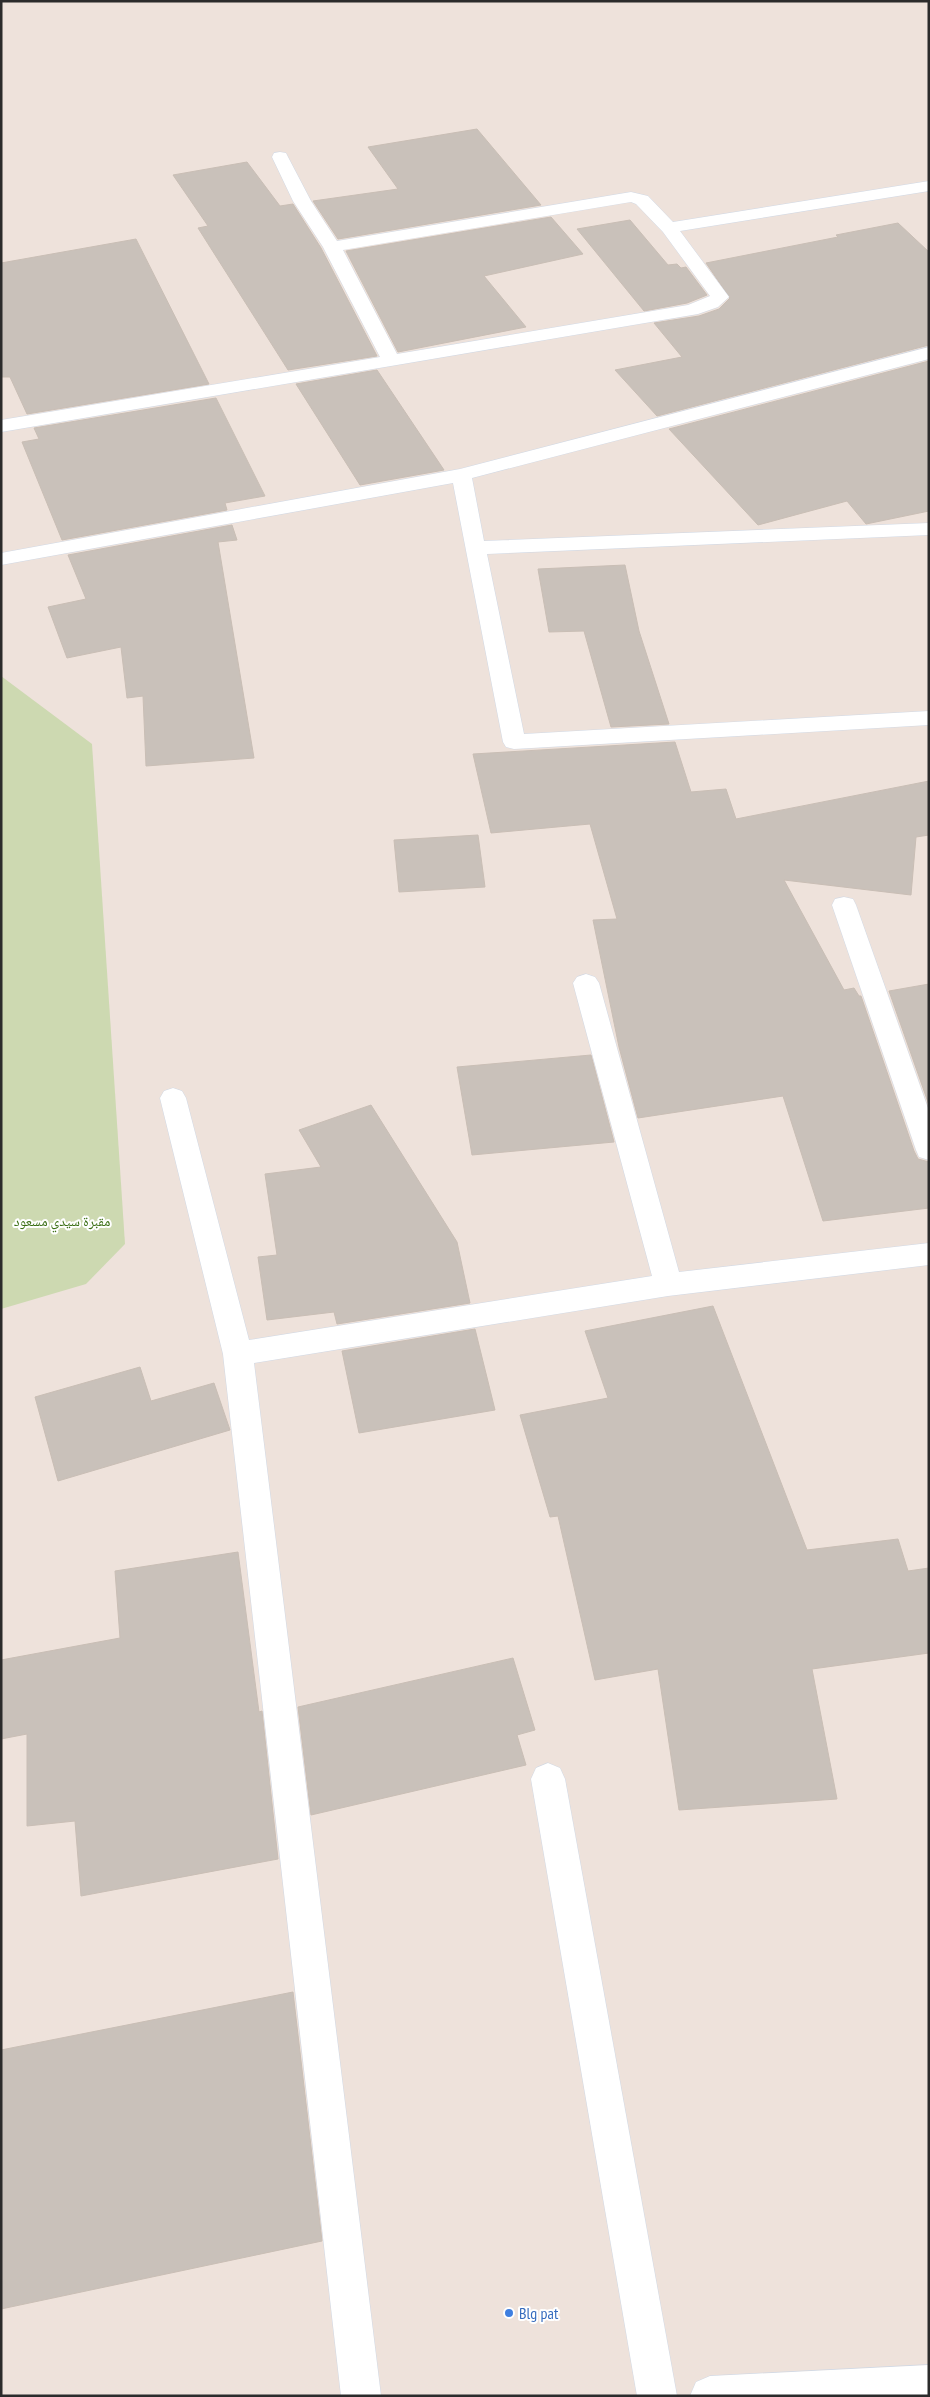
<svg xmlns="http://www.w3.org/2000/svg" width="930" height="2397" font-family="'PT Sans Narrow','Noto Naskh Arabic',sans-serif">
	<style>
		.cemetery { fill: #cdd9b1 }
		.building { fill: #c9c1ba; stroke: #c9beb5 }
		.lines { fill: none; stroke-linecap: round; stroke-linejoin: round }
		.minor-casing { stroke: #d1d9e5; stroke-width: 1 }
		.tertiary-casing { stroke: #d1d9e5; stroke-width: 1 }
		.minor { fill: #fff; fill-rule: evenodd }
		.tertiary { fill: #fff; fill-rule: evenodd }
		.shop-dot { fill: #3f7fe0; stroke: #fff; stroke-width: 2 }
		.labels { text-anchor: middle; stroke-width: 4; stroke-linejoin: round; paint-order: stroke }
		.park-label { font-size: 14px; fill: #3a6e14; stroke: #fff }
		.near-shop-label { font-size: 16px; fill: #366cbe; stroke: #fff; text-anchor: start }
	</style>
	<rect width="100%" height="100%" fill="#eee2db"/>
	<polygon class="cemetery" points="1,676 92,744 125,1244 86,1284 1,1309"/>
	<g class="building">
		<polygon points="477,129 541,205 338,239 313,201 398,189 368,147"/>
		<polygon points="247,162 280,206 293,204 321,248 377,356 288,370 198,228 208,226 173,175"/>
		<polygon points="551,217 583,254 484,276 526,327 398,352 346,251"/>
		<polygon points="630,220 668,265 677,264 681,268 686,267 707,295 687,303 644,311 577,229"/>
		<polygon points="898,223 929,252 929,345 657,416 615,370 682,357 654,323 699,316 719,309 730,298 706,263 838,237 836,235"/>
		<polygon points="136,239 209,384 27,414 10,377 1,377 1,263"/>
		<polygon points="929,361 929,511 866,524 847,501 758,525 669,429"/>
		<polygon points="377,370 444,470 360,485 296,384"/>
		<polygon points="216,398 265,496 225,503 227,510 62,540 22,442 39,439 34,428"/>
		<polygon points="232,525 237,540 218,542 254,758 146,766 143,696 127,698 121,647 67,658 48,607 86,599 68,555"/>
		<polygon points="625,565 639,631 669,724 611,727 584,631 549,632 538,569"/>
		<polygon points="675,742 691,792 726,789 736,819 929,781 929,835 916,837 911,895 784,880 844,990 854,988 859,996 861,996 914,1151 918,1159 929,1162 929,1208 823,1221 783,1096 638,1118 619,1047 593,920 617,919 590,824 491,833 473,754"/>
		<polygon points="478,835 485,887 399,892 394,840"/>
		<polygon points="929,984 929,1105 889,991"/>
		<polygon points="591,1055 614,1142 472,1155 457,1067"/>
		<polygon points="371,1105 457,1242 470,1303 337,1324 334,1312 267,1320 258,1257 277,1255 265,1174 321,1167 299,1130"/>
		<polygon points="713,1306 807,1550 898,1539 908,1571 929,1568 929,1653 812,1669 837,1799 679,1810 658,1669 595,1680 558,1516 550,1517 520,1415 608,1398 585,1331"/>
		<polygon points="475,1329 495,1410 359,1433 342,1351"/>
		<polygon points="140,1367 151,1401 214,1383 230,1430 58,1481 35,1397"/>
		<polygon points="238,1552 259,1712 262,1711 278,1859 81,1896 75,1821 27,1826 27,1734 1,1739 1,1660 120,1638 115,1571"/>
		<polygon points="513,1658 535,1730 517,1735 526,1765 311,1815 298,1707"/>
		<polygon points="293,1992 322,2241 1,2309 1,2050"/>
	</g>
	<g class="lines">
		<g class="minor-casing">
			<g id="minor">
				<path d="M 280,152 L 286,153 L 288,157 L 311,201 L 337,241 L 631,192 L 648,196 L 673,222 L 929,181 L 929,191 L 680,231 L 729,297 L 718,307 L 698,314 L 1,432 L 1,420 L 380,357 L 323,247 L 293,201 L 272,157 L 274,153 ZM 631,202 L 636,204 L 663,232 L 710,296 L 688,305 L 397,354 L 343,250 Z"/>
				<polygon points="929,347 929,359 472,478 484,541 929,523 929,535 487,554 524,734 929,711 929,725 514,749 506,747 503,742 453,483 1,565 1,553 460,469"/>
				<polygon points="844,897 853,899 856,905 929,1111 929,1160 919,1157 916,1150 832,905 835,899"/>
				<polygon points="586,974 595,977 599,983 679,1272 929,1243 929,1265 668,1296 254,1363 381,2396 341,2396 223,1354 160,1098 164,1091 173,1088 182,1091 186,1098 249,1340 652,1276 573,983 577,977"/>
				<polygon points="548,1763 560,1768 565,1779 677,2396 637,2396 531,1779 536,1768"/>
			</g>
		</g>
		<g class="tertiary-casing">
			<polygon id="tertiary" points="929,2365 929,2396 690,2396 696,2382 710,2376"/>
		</g>
		<use href="#minor" class="minor"/>
		<use href="#tertiary" class="tertiary"/>
	</g>
	<circle class="shop-dot" cx="509" cy="2313" r="5"/>
	<g class="labels">
		<g class="park-label">
			<text x="62" y="1226">مقبرة سيدي مسعود</text>
		</g>
		<g class="near-shop-label">
			<text x="519" y="2319">Blg pat</text>
		</g>
	</g>
	<rect width="930" height="2397" fill="none" stroke="#2b2b2b" stroke-width="5"/>
</svg>
